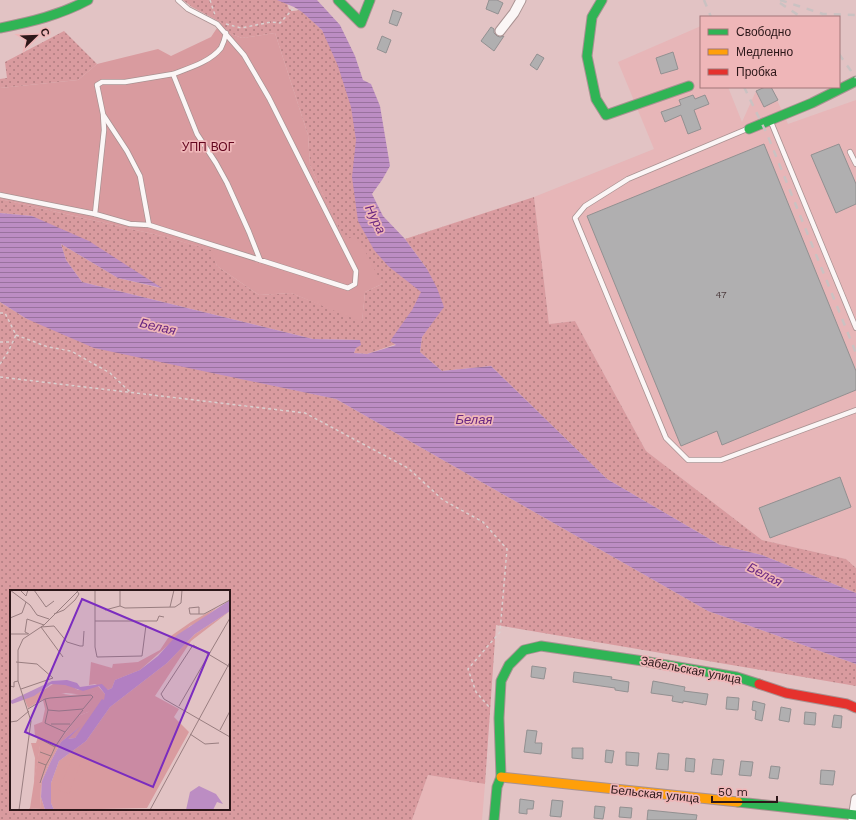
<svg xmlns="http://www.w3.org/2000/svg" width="856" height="820" font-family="'Work Sans',sans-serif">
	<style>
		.built { fill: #e7b6b8 }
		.grass { fill: url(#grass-dots); fill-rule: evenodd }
		.garden { fill: #d99b9f }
		.water { fill: url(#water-rules) }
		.building { fill: #b0afb0; stroke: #929091 }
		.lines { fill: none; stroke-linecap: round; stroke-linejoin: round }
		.lane-casing { stroke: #a99292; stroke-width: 6 }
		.street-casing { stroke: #a99292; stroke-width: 11 }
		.fast-casing { stroke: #a99292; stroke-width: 11 }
		.slow-casing { stroke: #a99292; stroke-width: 11 }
		.jam-casing { stroke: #a99292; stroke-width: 11 }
		.path { stroke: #dad0d0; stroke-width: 1.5; stroke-dasharray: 3 3; stroke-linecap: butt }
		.lane { stroke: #fbf6f6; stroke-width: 4.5 }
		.street { stroke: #fbf6f6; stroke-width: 9 }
		.fast { stroke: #30b455; stroke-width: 9 }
		.slow { stroke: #ff9f0a; stroke-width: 9 }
		.jam { stroke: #e5322d; stroke-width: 9 }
		.rail { stroke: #cac2c2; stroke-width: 2.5; stroke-dasharray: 7 7; stroke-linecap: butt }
		.labels { text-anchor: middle; stroke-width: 3.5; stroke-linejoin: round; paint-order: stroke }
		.number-label { font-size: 10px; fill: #4d3d3f }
		.park-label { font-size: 12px; fill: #62051d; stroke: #efb6b8 }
		.street-label { font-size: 12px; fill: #2c1719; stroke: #efb6b8 }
		.water-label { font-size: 13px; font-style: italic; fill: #682681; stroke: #efb6b8 }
		.inset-road { fill: none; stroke: #997e80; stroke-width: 1 }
		.view { fill: #7b2cbf; fill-opacity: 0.15; stroke: #7b2cbf; stroke-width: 2 }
		.inset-edge { fill: none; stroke: #2c1719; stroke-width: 2 }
	</style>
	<defs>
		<pattern id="grass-dots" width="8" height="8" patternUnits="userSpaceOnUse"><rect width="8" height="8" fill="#d99b9f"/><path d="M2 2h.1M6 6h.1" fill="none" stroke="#b07d81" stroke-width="1.8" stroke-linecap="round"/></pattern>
		<pattern id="water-rules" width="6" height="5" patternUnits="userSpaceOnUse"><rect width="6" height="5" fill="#bc8dc3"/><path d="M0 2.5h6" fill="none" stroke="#99729e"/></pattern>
	</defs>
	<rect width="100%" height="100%" fill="#e2c3c4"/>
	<g class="built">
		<polygon points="701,26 701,87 728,87 742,122 756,91 765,87 771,87 788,124 856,100 856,568 846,559 762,540 646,451 575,321 549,324 534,197 654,149 618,62"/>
		<polygon points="428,775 485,784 482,820 412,820"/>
	</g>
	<g class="grass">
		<polygon points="183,0 286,0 289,9 293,11 301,10 329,37 363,118 355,191 425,290 396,344 367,354 354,353 360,340 313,339 82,282 66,260 61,244 118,278 160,288 128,268 32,216 0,213 0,199 162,236 212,250 217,266 259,295 291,293 362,321 365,292 382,284 345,242 310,165 308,135 275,33 242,38 229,33 220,22 192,7"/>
		<polygon points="64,31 97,64 78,80 0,88 0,79 7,78 5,62"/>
		<polygon points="534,197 549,324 575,321 646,451 762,540 846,559 856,568 856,593 762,555 720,545 607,479 491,366 442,371 420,352 422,337 433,321 427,269 405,239"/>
		<path d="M 0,302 L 27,319 L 164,362 L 336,399 L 708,611 L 856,664 L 856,686 L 496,625 L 485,784 L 428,775 L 412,820 L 0,820 ZM 11,591 L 229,591 L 229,809 L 11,809 Z"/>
	</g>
	<polygon class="garden" points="221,22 229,33 242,38 275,33 308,135 310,165 345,241 353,236 362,245 382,284 365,292 362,322 291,293 259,295 217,266 211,250 162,236 0,199 0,88 78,80 97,64 158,49 171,56 211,37"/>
	<polygon class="water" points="277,0 317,0 340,25 355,56 363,80 371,84 380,106 390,166 382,180 372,194 383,216 405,239 427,269 437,288 444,307 422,337 420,352 442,371 491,366 607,479 720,545 762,555 856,593 856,664 708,611 336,399 94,348 27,319 0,302 0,213 32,216 89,241 162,288 118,278 61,244 66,260 82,282 313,339 360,340 361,345 356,348 354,353 367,354 396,345 390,341 412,310 421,292 388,266 374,250 358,221 352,177 356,140 351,107 338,66 322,30 302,12 294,7"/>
	<g class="building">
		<polygon points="489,0 497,0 503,3 498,14 486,9"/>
		<polygon points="393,10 402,13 397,26 389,23"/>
		<polygon points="491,27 494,29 494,33 497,36 500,37 504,36 494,51 481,41"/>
		<polygon points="382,36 391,40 386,53 377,49"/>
		<polygon points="673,52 678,69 661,74 656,58"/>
		<polygon points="537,54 544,58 537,70 530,65"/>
		<polygon points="765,87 771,87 778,100 764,107 756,91"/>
		<polygon points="693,95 695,99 705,95 709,104 694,110 701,129 688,134 681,115 665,122 661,112 681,105 679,100"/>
		<polygon points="764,144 856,371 856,390 722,445 717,431 681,446 587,216"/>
		<polygon points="839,144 856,184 856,204 836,213 811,155"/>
		<polygon points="840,477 851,507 770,538 759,508"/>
		<polygon points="532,666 546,668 544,679 531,677"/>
		<polygon points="574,672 612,677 611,679 629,682 628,692 615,690 615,688 573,682"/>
		<polygon points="653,681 685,687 684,691 708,694 706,705 683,701 683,703 672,701 673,696 651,693"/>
		<polygon points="727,697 739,698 738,710 726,709"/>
		<polygon points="753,701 765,704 762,721 755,719 756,711 752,710"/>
		<polygon points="781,707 791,709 789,722 779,720"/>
		<polygon points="805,712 816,713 815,725 804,724"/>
		<polygon points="834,715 842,716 841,728 832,727"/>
		<polygon points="527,730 537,731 535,743 542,743 541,754 524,752"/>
		<polygon points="572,748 583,748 583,759 572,758"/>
		<polygon points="606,750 614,751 612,763 605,762"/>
		<polygon points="626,752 639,753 638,766 626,765"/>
		<polygon points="658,753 669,754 668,770 656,769"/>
		<polygon points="686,758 695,759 694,772 685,771"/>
		<polygon points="713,759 724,760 722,775 711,774"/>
		<polygon points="741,761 753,762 751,776 739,775"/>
		<polygon points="771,766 780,767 778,779 769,778"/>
		<polygon points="821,770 835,771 833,785 820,784"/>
		<polygon points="520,799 534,801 533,809 527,809 527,814 519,813"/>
		<polygon points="552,800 563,801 561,817 550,816"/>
		<polygon points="595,806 605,807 603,819 594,818"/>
		<polygon points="620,807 632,808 631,818 619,817"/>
		<polygon points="648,810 697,815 696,820 647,820"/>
	</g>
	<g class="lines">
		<g class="lane-casing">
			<g id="lane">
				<path d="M 178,0 L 188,9 L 217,24 L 244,55 L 269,98 L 356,271 L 355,284 L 348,288 L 260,260 L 249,232 L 227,183 L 216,163 L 197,134 L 173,74 C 189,68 210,62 221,48 C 223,44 225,38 226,33"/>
				<polyline points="173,74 125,82 102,82 97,85 103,114 104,130 95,214 130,224 149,225 260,260"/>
				<polyline points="104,116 127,151 140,176 149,225"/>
				<polyline points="771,122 856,328"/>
				<polyline points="747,129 628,179 585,206 575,218 666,438 688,460 721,460 856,410"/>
				<polyline points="850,152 856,164"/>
				<polyline points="0,195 95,214"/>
			</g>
		</g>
		<g class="street-casing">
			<g id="street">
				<polyline points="500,31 514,13 521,0"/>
				<polyline points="853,819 856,799"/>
			</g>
		</g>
		<g class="fast-casing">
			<g id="fast">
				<polyline points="338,0 361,23 370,0"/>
				<polyline points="602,0 592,17 587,56 596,99 606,115 689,86"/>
				<path d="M 0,28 C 31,22 60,15 88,0"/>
				<polyline points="749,129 812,103 856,81"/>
				<polyline points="738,802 856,815"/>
				<polyline points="494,820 497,787 501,777 499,718 501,681 509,665 524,650 541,646 643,661 737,677 759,684"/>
			</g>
		</g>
		<g class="slow-casing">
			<polyline id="slow" points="501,777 738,802"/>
		</g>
		<g class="jam-casing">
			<polyline id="jam" points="759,684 786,693 847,704 856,708"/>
		</g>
		<g class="path">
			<polyline points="210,0 215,15"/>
			<polyline points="226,24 241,28 271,22 280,23 293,9"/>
			<polyline points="0,313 5,313 16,335 8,352 0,364"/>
			<polyline points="16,335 48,347 71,351 110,373 130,392"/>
			<polyline points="0,342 12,342"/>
			<polyline points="0,377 305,413 408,468 443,500 483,522 507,549 500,632 468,669 476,692 489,707"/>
		</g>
		<use href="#lane" class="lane"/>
		<use href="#street" class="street"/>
		<use href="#fast" class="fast"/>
		<use href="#slow" class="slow"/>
		<use href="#jam" class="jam"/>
		<g class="rail">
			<polyline points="704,0 711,17"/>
			<polyline points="780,0 823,14 856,15"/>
			<polyline points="780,3 801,17"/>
			<polyline points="839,54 856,78"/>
			<polyline points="744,87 767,134 856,353"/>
		</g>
	</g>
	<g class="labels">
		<g class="number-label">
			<text x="721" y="298">47</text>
		</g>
		<g class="park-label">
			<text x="208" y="151">УПП ВОГ</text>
		</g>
		<g class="street-label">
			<text transform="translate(691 670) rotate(11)" y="4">Забельская улица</text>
			<text transform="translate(655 794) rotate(6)" y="4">Бельская улица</text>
		</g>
		<g class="water-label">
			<text transform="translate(376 219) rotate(64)" y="5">Нура</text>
			<text transform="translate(158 326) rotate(13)" y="5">Белая</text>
			<text x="474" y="424">Белая</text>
			<text transform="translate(765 574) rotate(27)" y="5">Белая</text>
		</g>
	</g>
	<g transform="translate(10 590)">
		<rect width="220" height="220" fill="#e2c3c4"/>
		<path d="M 208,17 L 189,32 L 180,36 L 130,80 L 105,90 L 102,98 L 98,100 L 85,94 L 79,95 L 81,72 L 102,78 L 103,74 L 128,72 L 150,60 L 158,48 L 181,32 ZM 220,21 L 181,51 L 145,106 L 169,119 L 164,127 L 179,142 L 137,218 L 44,220 L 41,213 L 41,193 L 49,171 L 76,151 L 100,117 L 157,73 L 185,44 ZM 43,94 L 58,94 L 68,100 L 88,96 L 95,104 L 95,109 L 65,148 L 57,149 L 70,137 L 51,152 L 41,171 L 32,191 L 31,207 L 35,220 L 18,220 L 20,218 L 31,219 L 30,195 L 45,157 L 68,126 L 78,122 L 85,105 L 85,102 L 76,105 L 56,103 L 37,107 L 18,118 L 14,108 L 32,101 ZM 32,132 L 33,136 L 24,195 L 25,168 L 21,153 L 26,153 L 28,147 L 25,146 L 24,135 Z" fill="#d99b9f"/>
		<path d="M 64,165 L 72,169 L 59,204 L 48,200 Z" fill="#d99b9f"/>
		<path d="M 39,102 L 61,105 L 85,102 L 89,107 L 78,122 L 68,126 L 45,157 L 30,195 L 31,219 L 20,218 L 30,154 L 28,152 L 35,119 L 33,110 Z" fill="#d99b9f"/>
		<path d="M 220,10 L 220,21 L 185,44 L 157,73 L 100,117 L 76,151 L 49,171 L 41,193 L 41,213 L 44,220 L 35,220 L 31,207 L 32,191 L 41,171 L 51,152 L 71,136 L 58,149 L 65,148 L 92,109 L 94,110 L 95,104 L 89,96 L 73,101 L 55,95 L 41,94 L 24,106 L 2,114 L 0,111 L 42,91 L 57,90 L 67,93 L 70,97 L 92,94 L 98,100 L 102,98 L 105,90 L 130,80 L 148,66 L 167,45 ZM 189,196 L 206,204 L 213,214 L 207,212 L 203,220 L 176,220 L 180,202 Z" fill="#bc8dc3"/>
		<path class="inset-road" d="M 0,0 L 20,15 L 27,25 L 39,29M 10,0 L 16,6 L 18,0M 24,0 L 36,17 L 44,11M 85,0 L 85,57 L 87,67 L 132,66 L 136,35M 110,0 L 110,16 L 115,18 L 165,17 L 171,13 L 172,0M 160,17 L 164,0M 95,20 L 110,16M 44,24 L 54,20 L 65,10 L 69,4 L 67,1M 189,24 L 189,17 L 179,18 L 180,24 L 194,24 L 220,10M 0,28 L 12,23 L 16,12M 85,31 L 147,31 L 149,26 L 154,27M 0,44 L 18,44M 19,44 L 15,42 L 17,29 L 34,35M 53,67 L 31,37 L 44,36 L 57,52 L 70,56 L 73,56 L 74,41M 6,72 L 27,74 L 43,88 L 11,99M 220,77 L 183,55 L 151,104 L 154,109 L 220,147M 0,96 L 4,97 L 4,92 L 8,91M 169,116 L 220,28M 18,119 L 33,110 L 35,109 L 40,108 L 81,105 L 83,107 L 73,119 L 49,121 L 38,120 L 35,109M 38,120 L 35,133 L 55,142 L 73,120M 0,132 L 7,131 L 19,121M 41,134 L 60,134M 210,140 L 220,121M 180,144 L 195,154 L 209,153M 30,149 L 45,157 L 55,142M 30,162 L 41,166 L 45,157M 28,172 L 36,175 L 41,166M 30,193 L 36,175M 9,220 L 21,131 L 8,91 L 8,60 L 13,49 L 34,35 L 69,0M 119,220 L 132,220M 140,220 L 220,72"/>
		<path class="view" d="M 72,9 L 199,63 L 143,197 L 15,142 Z"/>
		<rect width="220" height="220" class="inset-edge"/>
	</g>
	<rect x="700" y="16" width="140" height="72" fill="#efb6b8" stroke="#a17678"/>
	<rect x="708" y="29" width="20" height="6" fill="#30b455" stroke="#a17678"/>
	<text x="736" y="36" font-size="12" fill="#2c1719">Свободно</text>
	<rect x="708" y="49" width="20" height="6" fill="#ff9f0a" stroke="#a17678"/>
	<text x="736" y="56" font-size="12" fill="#2c1719">Медленно</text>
	<rect x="708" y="69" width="20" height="6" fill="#e5322d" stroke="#a17678"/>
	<text x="736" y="76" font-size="12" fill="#2c1719">Пробка</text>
	<g transform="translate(36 36) rotate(67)" stroke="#efb6b8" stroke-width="3" paint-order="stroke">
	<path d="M0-3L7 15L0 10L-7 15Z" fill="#2c1719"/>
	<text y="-6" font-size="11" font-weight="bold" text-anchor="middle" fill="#2c1719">С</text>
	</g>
	<path d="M712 796v6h65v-6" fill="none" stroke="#2c1719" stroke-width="2"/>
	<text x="718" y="796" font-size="12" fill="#2c1719" stroke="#efb6b8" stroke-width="3" paint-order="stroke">50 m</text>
</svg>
